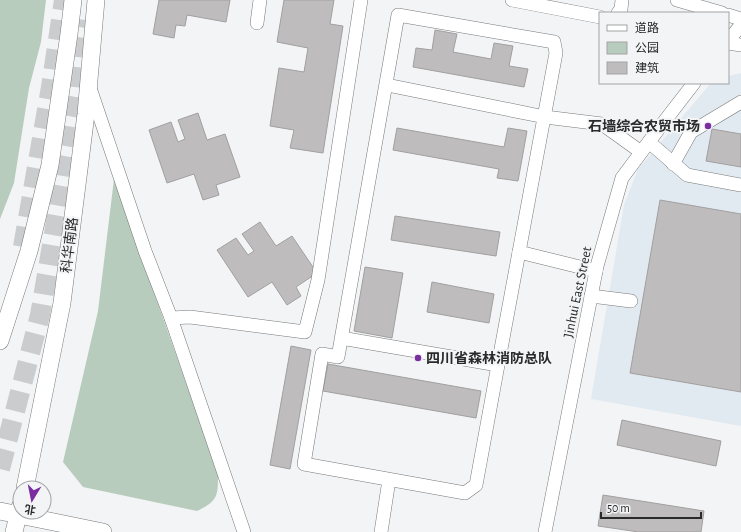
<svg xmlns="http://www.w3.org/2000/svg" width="741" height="532" font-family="'Alegreya Sans','Noto Sans SC',sans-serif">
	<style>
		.built { fill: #e2eaf1 }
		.green { fill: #b7ccbc }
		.building { fill: #bebcbc; stroke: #a19f9f }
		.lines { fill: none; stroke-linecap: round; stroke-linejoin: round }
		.highway-tunnel { stroke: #cbcccd; stroke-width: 20; stroke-dasharray: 20 10; stroke-linecap: butt }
		.minor-casing { stroke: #77797a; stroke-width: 14 }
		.major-casing { stroke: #77797a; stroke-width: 18 }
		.minor { stroke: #fff; stroke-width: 13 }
		.major { stroke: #fff; stroke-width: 17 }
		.poi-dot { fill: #7a2ea0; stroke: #f3f4f6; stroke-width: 1.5 }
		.labels { text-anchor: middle; stroke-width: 4; stroke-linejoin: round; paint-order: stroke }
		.poi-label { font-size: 14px; font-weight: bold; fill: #292a2a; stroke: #f3f4f6; text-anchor: end }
		.street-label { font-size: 14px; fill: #292a2a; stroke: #f3f4f6 }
	</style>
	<rect width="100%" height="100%" fill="#f3f4f6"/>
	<polygon class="built" points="741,73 741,426 591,399 624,205 638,169 711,83 728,83 728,76"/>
	<g class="green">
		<polygon points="0,0 46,0 41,42 29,88 14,183 0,219"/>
		<path d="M 114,179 L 218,474 C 218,496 218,501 197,511 L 83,487 L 63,462 L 98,311 Z"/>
	</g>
	<g class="building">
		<polygon points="159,0 230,0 226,22 187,15 185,26 176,25 174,38 153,34"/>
		<polygon points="284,0 334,0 330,24 343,26 323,153 290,148 294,130 270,126 279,68 304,72 308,48 277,42"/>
		<polygon points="435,30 457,34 453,52 491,59 494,43 513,46 509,66 528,69 524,87 413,67 416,48 432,50"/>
		<polygon points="198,113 207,140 225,134 240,177 216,185 219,195 203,200 194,174 167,183 149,130 171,122 178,142 185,139 178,120"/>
		<polygon points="397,128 504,147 508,128 527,131 518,181 497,178 499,169 393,150"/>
		<polygon points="712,129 741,134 741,167 706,161"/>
		<polygon points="660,200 741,214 741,392 630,373"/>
		<polygon points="395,216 500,232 496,256 391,240"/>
		<polygon points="260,222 276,246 292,236 317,273 296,287 301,296 287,305 272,282 248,297 217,250 236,238 248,255 254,251 242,234"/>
		<polygon points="365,267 403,273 392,338 354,331"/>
		<polygon points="432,282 494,294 489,323 427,312"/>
		<polygon points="291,346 311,350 290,469 270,465"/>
		<polygon points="328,364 481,391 476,418 323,391"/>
		<polygon points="622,420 721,441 716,466 617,445"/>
		<polygon points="603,495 704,511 701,532 639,532 598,526"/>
	</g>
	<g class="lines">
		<g class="highway-tunnel">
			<polyline points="23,247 51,87 64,0"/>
			<polyline points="0,469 40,315 79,88 86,20"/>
		</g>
		<g class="minor-casing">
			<g id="minor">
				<polyline points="512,0 600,17"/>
				<polyline points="677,0 722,13"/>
				<polyline points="618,13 621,9 622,0"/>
				<polyline points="728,15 741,19"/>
				<polyline points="257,23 260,0"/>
				<polyline points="728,41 741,25"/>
				<polyline points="728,43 741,45"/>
				<polyline points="387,85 545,117 602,124 641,152"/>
				<polyline points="90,88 145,251 171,318 244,532"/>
				<polyline points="649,142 687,175 741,185"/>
				<polyline points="673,164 691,132 741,102"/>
				<polyline points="519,252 596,271"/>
				<polyline points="591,296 631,301"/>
				<polyline points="171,318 190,317 305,332 318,280 361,0"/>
				<polyline points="341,338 498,365 476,485 465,493 304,464 322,354 338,357 398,15 554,42 556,53 498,365"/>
				<polyline points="381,532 389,480"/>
				<polyline points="545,532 597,266 622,178 657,131 694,83"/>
			</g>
		</g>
		<g class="major-casing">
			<g id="major">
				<polyline points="0,341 29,251 50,165 69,34 73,0"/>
				<polyline points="25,488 62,303 86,114 96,0"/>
				<polyline points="0,511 103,532"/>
				<polyline points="14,532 20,507"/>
			</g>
		</g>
		<use href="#minor" class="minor"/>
		<use href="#major" class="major"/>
	</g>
	<g class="poi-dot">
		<circle cx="708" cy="126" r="4"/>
		<circle cx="418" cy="358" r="4"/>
	</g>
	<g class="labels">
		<g class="poi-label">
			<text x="700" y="131">石墙综合农贸市场</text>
			<text x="426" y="363" text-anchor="start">四川省森林消防总队</text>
		</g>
		<g class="street-label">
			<text transform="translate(69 245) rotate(-83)" y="5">科华南路</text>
			<text transform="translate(577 292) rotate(-78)" y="5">Jinhui East Street</text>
		</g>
	</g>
	<rect x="599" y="12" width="130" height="72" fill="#f3f4f6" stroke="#a2a3a4"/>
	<rect x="607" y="25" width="20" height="6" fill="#ffffff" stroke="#a2a3a4"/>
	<text x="635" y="32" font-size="12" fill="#292a2a">道路</text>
	<rect x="607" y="42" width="20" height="12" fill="#b7ccbc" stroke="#a2a3a4"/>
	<text x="635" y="52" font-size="12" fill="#292a2a">公园</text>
	<rect x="607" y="62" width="20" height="12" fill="#bebcbc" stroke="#a2a3a4"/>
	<text x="635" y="72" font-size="12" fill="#292a2a">建筑</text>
	<g transform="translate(32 500) rotate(190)"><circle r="19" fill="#f3f4f6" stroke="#a2a3a4"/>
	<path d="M0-3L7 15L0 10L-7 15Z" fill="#7a2ea0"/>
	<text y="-6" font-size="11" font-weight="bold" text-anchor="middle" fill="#292a2a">北</text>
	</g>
	<path d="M601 512v6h100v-6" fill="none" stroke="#292a2a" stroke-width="2"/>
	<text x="607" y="512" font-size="12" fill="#292a2a" stroke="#f3f4f6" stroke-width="3" paint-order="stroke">50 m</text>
</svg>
